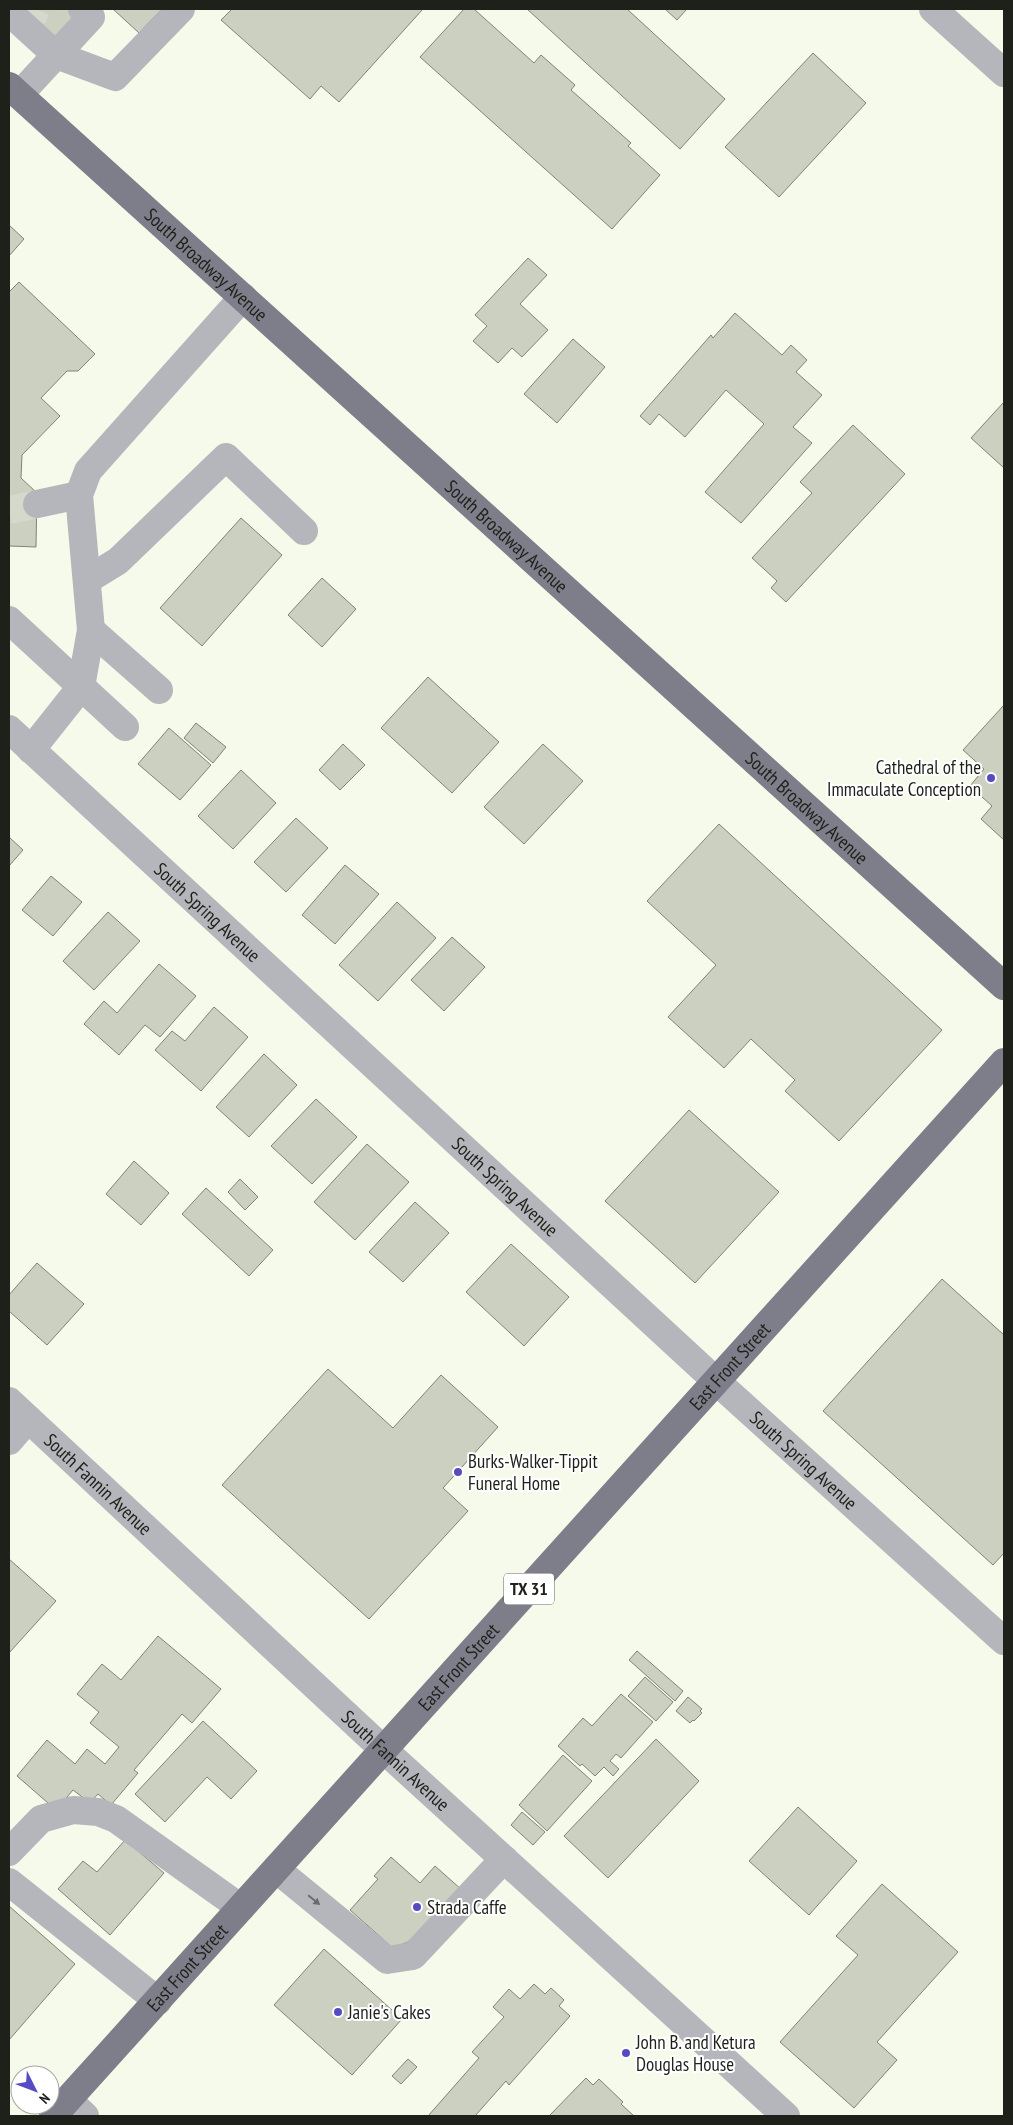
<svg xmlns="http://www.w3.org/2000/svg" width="1013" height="2125" font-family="'PT Sans Narrow',sans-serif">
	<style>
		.building { fill: #cbd0c1; stroke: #808476 }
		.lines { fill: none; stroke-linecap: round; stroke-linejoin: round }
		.minor-tunnel { stroke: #d5d9cb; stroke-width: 28; stroke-dasharray: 28 14; stroke-linecap: butt }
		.minor { stroke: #b5b6bc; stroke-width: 28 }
		.major { stroke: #7d7e8a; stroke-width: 28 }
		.oneway { fill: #6a6b6b }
		.poi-dot { fill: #554cc3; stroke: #fff; stroke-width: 2 }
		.labels { text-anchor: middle; stroke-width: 4; stroke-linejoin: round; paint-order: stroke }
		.shield { fill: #fff; stroke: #62635f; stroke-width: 1 }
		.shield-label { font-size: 18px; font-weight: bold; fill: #1e201a }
		.street-label { font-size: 19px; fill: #1e201a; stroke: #fff }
		.poi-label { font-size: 19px; fill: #1e201a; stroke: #fff; text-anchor: start }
	</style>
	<rect width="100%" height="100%" fill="#f5faea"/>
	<g class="building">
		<polygon points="22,9 76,9 80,12 55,39"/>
		<polygon points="113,9 162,9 139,33"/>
		<polygon points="232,9 423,9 339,102 321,86 310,99 221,20"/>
		<polygon points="464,9 474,9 534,63 541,55 575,85 571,90 631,143 628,146 660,175 612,229 420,57"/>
		<polygon points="527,9 627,9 725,99 680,149"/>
		<polygon points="665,9 687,9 677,20"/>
		<polygon points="813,53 866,103 779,197 725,147"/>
		<polygon points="9,225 24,239 9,256"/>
		<polygon points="528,258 547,275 520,304 548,330 522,357 512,348 498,363 473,341 487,326 475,315"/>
		<polygon points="19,282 95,354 78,371 67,371 41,398 60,416 22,455 21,478 37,493 36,547 9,546 9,292"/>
		<polygon points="735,313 782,355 791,345 807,360 796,372 822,395 793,427 812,443 741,523 705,492 764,424 726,390 685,437 659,414 650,425 640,416 711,335 713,338"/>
		<polygon points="573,339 605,367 557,423 524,394"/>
		<polygon points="1004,402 1004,468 971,438"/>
		<polygon points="853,425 905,474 786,602 771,588 777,581 752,558 812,493 800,482"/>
		<polygon points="241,518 282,555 202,646 160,608"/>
		<polygon points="322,578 356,609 322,647 288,615"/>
		<polygon points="428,677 499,742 452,793 381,728"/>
		<polygon points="1004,705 1004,840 981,819 992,806 970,786 984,769 963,750"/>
		<polygon points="196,723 226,747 213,763 184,738"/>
		<polygon points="169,728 211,765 180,800 138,764"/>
		<polygon points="343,744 365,765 340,790 319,770"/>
		<polygon points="543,744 583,781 524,844 484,807"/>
		<polygon points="241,770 276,803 233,849 198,816"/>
		<polygon points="296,818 328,848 286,892 254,862"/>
		<polygon points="719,824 942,1030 839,1141 785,1091 795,1080 751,1039 724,1068 668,1017 716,965 647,901"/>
		<polygon points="9,837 23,850 9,866"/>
		<polygon points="345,865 379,894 335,944 302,915"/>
		<polygon points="51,876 82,902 53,936 22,910"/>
		<polygon points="397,902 436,938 378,1001 339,965"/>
		<polygon points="108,912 140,941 94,990 63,961"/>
		<polygon points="452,937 485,967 444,1011 411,980"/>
		<polygon points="159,964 196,996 160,1037 145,1025 119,1055 84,1024 104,1001 117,1013"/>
		<polygon points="214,1007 248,1037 201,1091 155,1050 172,1031 185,1041"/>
		<polygon points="264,1054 297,1085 249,1137 216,1107"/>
		<polygon points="316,1099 357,1137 312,1184 271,1146"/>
		<polygon points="689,1110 779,1192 695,1283 605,1201"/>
		<polygon points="367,1144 409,1182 355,1240 314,1202"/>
		<polygon points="134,1161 169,1193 141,1225 106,1194"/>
		<polygon points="240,1179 258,1197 245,1210 228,1192"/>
		<polygon points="206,1188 273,1250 249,1276 182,1214"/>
		<polygon points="415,1202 449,1233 403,1282 369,1252"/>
		<polygon points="511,1244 569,1297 524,1346 466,1292"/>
		<polygon points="37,1263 84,1304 47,1345 9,1311 9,1295"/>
		<polygon points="942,1279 1004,1335 1004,1553 993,1565 823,1411"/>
		<polygon points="328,1369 393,1428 441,1375 498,1427 443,1488 468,1511 369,1619 222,1485"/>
		<polygon points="9,1559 56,1601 9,1653"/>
		<polygon points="158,1636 221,1689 192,1723 182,1714 134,1770 138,1773 111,1805 98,1794 90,1803 73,1790 56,1810 17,1776 47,1740 75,1764 87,1749 105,1764 119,1747 90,1723 99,1712 77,1694 102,1664 121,1680"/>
		<polygon points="637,1651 683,1691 675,1701 629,1660"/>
		<polygon points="645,1677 673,1702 656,1721 628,1696"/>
		<polygon points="621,1694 653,1722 621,1758 616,1754 610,1761 619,1769 613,1776 604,1767 595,1776 582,1764 580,1766 558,1746 583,1718 592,1726"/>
		<polygon points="688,1697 702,1709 700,1711 702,1713 694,1721 693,1720 690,1723 676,1711"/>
		<polygon points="203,1721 257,1771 231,1799 207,1777 165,1822 135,1794"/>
		<polygon points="656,1739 699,1781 608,1878 564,1836"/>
		<polygon points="563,1755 592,1781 547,1831 519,1805"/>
		<polygon points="798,1807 857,1861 809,1915 749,1861"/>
		<polygon points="522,1812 545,1832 533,1845 511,1825"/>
		<polygon points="125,1840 164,1873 110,1935 58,1889 83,1861 97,1872"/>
		<polygon points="391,1857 420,1883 435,1866 462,1890 418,1938 393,1948 350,1910 378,1879 374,1876"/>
		<polygon points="882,1884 958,1952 877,2042 897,2060 854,2108 780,2042 858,1955 836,1936"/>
		<polygon points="9,1906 75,1964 9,2040"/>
		<polygon points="324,1949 402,2019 352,2075 274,2005"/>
		<polygon points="534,1984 545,1994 551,1988 564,2000 559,2006 570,2016 509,2085 506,2081 475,2116 428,2116 479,2058 472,2052 504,2017 493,2007 509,1989 520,1999"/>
		<polygon points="408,2059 417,2067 401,2084 392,2076"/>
		<polygon points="586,2078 593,2085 599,2079 623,2102 621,2104 634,2116 549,2116"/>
	</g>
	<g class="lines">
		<g class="minor-tunnel">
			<polyline points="32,18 36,9"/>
			<polyline points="9,510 37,504"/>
		</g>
		<g class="minor">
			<polyline points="933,9 1004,73"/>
			<polyline points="9,12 56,55 115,77 181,9"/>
			<polyline points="19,95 91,17 82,9"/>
			<polyline points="37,504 79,495"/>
			<polyline points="87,580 118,561 226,457 304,531"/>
			<polyline points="9,620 125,727"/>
			<polyline points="91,630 159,690"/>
			<path id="s1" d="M 9,729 L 716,1381 L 1004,1641"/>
			<polyline points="31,750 81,687 91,630 79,495 88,471 243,297"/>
			<path id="s2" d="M 9,1401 L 384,1750 L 786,2116"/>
			<polyline points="9,1441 28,1419"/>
			<polyline points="9,1852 41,1819 73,1810 98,1812 116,1819 241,1908"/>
			<polyline points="276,1869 387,1960 413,1956 504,1859"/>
			<polyline points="9,1882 158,2001"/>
			<polyline points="68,2100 85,2116"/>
		</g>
		<g class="major">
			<path id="s3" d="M 9,86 L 1004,986"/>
			<path id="s4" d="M 53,2116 L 1004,1062"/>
		</g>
	</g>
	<defs><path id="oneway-solid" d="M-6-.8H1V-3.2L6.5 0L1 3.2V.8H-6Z" transform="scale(1.25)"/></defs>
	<use class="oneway" href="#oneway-solid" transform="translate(314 1900) rotate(39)"/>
	<g class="poi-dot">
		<circle cx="991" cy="778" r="5"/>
		<circle cx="458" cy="1472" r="5"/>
		<circle cx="417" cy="1907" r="5"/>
		<circle cx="338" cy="2012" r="5"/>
		<circle cx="626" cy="2053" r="5"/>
	</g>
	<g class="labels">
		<rect class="shield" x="504" y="1573.5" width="50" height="31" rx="4"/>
		<g class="shield-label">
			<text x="529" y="1595">TX 31</text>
		</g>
		<g class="street-label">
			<text dy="7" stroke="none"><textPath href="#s3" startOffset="266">South Broadway Avenue</textPath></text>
			<text dy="7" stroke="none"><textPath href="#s3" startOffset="671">South Broadway Avenue</textPath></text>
			<text dy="7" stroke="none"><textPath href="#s3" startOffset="1076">South Broadway Avenue</textPath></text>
			<text dy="7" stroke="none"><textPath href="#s1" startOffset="270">South Spring Avenue</textPath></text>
			<text dy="7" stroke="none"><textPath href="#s1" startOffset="675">South Spring Avenue</textPath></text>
			<text dy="7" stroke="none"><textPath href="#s4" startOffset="1010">East Front Street</textPath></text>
			<text dy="7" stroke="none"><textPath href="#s1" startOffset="1080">South Spring Avenue</textPath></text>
			<text dy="7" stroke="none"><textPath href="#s2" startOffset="122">South Fannin Avenue</textPath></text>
			<text dy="7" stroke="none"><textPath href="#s4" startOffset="605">East Front Street</textPath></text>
			<text dy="7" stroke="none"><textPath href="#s2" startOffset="528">South Fannin Avenue</textPath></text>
			<text dy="7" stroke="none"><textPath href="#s4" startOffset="200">East Front Street</textPath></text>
		</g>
		<g class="poi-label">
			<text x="981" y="774" text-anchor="end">Cathedral of the<tspan x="981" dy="22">Immaculate Conception</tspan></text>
			<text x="468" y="1468">Burks-Walker-Tippit<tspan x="468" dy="22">Funeral Home</tspan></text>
			<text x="427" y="1914">Strada Caffe</text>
			<text x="348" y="2019">Janie's Cakes</text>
			<text x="636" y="2049">John B. and Ketura<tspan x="636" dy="22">Douglas House</tspan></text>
		</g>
	</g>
	<rect width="1013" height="2125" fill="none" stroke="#1e201a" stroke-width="20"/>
	<g transform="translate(35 2090) rotate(132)"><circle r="24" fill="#ffffff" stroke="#a5a6a3"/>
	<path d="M0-4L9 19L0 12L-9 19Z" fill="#554cc3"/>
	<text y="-8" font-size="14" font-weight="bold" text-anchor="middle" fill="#1e201a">N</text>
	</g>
</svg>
